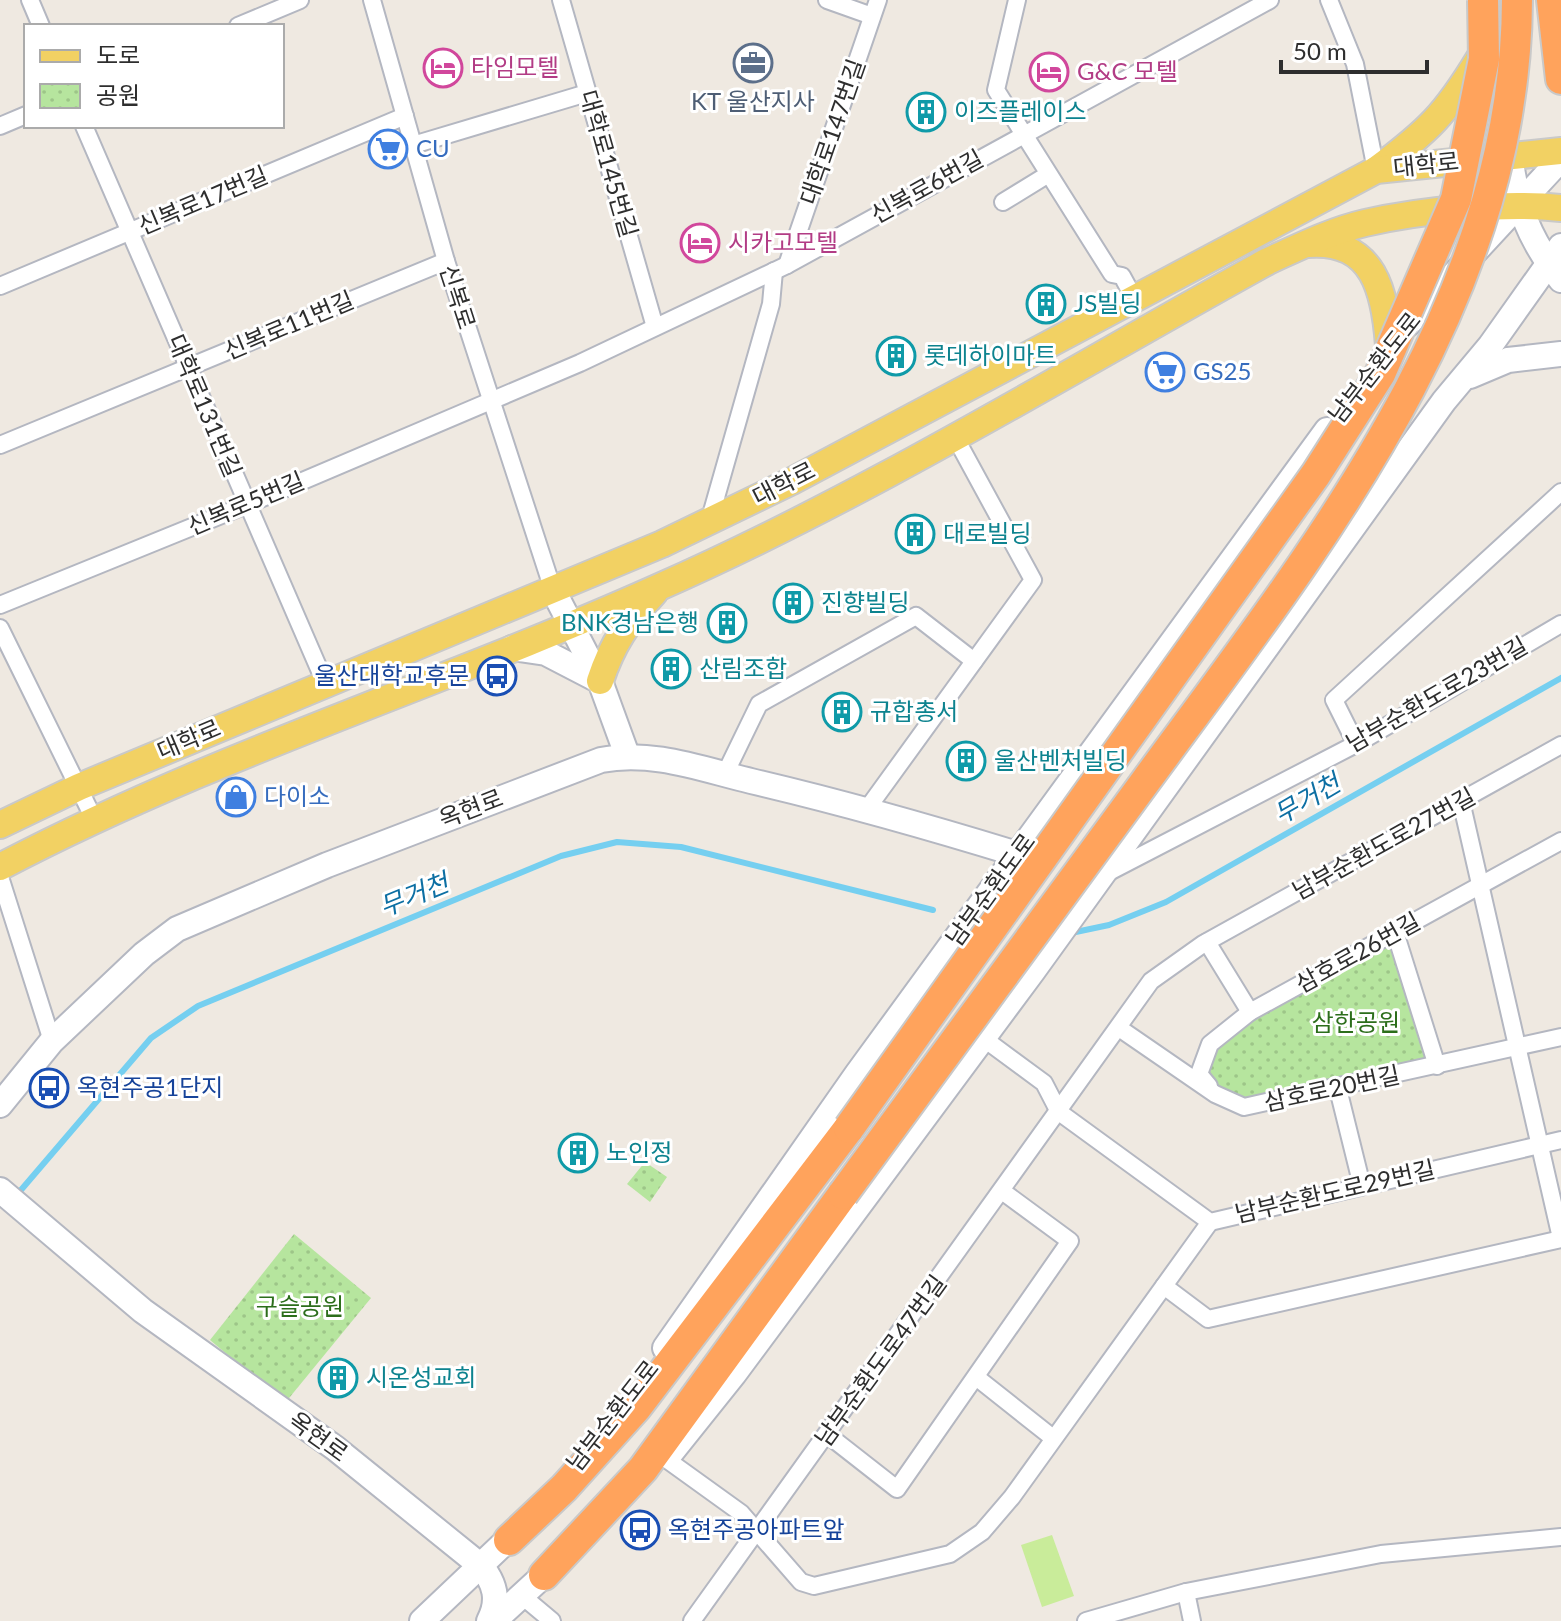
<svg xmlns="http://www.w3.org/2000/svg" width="1561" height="1621" font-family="Lato,'Noto Sans KR',sans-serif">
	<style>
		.park { fill: url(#park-dots) }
		.pitch { fill: #c9ec9a }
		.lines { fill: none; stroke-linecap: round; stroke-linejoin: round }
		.stream { stroke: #75cff0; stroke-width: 6 }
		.minor-casing { stroke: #b4b7c1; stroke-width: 20 }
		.secondary-casing { stroke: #b4b7c1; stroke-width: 28 }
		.primary-casing { stroke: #c9c9c9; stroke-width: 30 }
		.motorway-casing { stroke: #c9c9c9; stroke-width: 34 }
		.minor { stroke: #fff; stroke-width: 16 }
		.secondary { stroke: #fff; stroke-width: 24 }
		.primary { stroke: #f2d163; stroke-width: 26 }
		.motorway { stroke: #ffa35c; stroke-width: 30 }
		.motorway-bridge-casing { stroke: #c9c9c9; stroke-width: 34; stroke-linecap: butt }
		.motorway-bridge { stroke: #ffa35c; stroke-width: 30 }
		.labels { text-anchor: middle; stroke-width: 6; stroke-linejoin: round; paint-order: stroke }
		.hotel-label { font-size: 24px; fill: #b23c85; stroke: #fff; text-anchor: start }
		.service-label { font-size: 24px; fill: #4e5e75; stroke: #fff }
		.culture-label { font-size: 24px; fill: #0d838f; stroke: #fff; text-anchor: start }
		.street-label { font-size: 24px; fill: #2e2e2e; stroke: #fff }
		.shop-label { font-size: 24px; fill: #366cbe; stroke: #fff; text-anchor: start }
		.transit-label { font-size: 24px; fill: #164399; stroke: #fff; text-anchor: start }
		.park-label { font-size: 24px; fill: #2c6e1b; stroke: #fff }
		.water-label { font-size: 26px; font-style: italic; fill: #0d6fa3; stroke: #fff }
	</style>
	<defs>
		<pattern id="park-dots" width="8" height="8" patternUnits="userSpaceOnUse" patternTransform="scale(2)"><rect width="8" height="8" fill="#b6e59e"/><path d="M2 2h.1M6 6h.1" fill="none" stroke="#9dc588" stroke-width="1.8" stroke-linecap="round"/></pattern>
	</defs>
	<rect width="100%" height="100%" fill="#efe9e1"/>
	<g class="park">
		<polygon points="1395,932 1437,1066 1244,1107 1199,1074 1210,1044"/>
		<polygon points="645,1162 667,1177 650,1202 627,1184"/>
		<polygon points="294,1234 371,1298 285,1403 210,1340"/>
	</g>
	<polygon class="pitch" points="1052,1535 1074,1596 1042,1607 1021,1545"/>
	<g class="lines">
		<g class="stream">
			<polyline points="1071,933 1109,925 1166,902 1561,678"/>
			<polyline points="15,1197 151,1038 198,1006 561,856 617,842 681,847 933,910"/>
		</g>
		<g class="minor-casing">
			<g id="minor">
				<polyline points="30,0 41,26"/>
				<polyline points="372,0 446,261 553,590"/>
				<polyline points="561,0 655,327"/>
				<polyline points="827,0 872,16"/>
				<polyline points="1017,0 996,90 1112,274 1122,276 1134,298"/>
				<polyline points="1329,0 1355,64 1376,170"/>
				<polyline points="238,26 300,0"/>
				<polyline points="0,126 26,115"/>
				<polyline points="84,126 326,685"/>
				<polyline points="413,145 587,93"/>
				<polyline points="1003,202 1047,175"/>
				<polyline points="787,265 878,0"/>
				<polyline points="0,286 405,116"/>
				<polyline points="0,445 446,261"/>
				<polyline points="709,522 771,304 774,271"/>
				<polyline points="0,605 246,505 580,363 787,265 1270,0"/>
				<polyline points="0,628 94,819"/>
				<polyline points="1356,744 1334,700 1561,492"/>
				<polyline points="725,774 759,704 916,616 974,661"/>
				<polyline points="1461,801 1561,1238"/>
				<polyline points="867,809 1033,580 954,435"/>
				<polyline points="1109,872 1356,744 1561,624"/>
				<polyline points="0,877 52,1041"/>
				<polyline points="1395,932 1437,1066"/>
				<polyline points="1207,942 1250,1012"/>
				<polyline points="1119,1028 1215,1094 1244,1107 1561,1037"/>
				<polyline points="983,1038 1044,1083 1059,1112 1210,1222 1561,1140"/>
				<polyline points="1209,1086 1199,1074 1210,1044 1250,1012 1561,841"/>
				<polyline points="1338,1089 1362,1186"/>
				<polyline points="1164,1286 1208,1319 1561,1239"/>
				<polyline points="976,1377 1053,1438"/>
				<polyline points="828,1435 897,1489 1070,1241 1002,1191"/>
				<polyline points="666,1459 741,1513 801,1582 814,1586 950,1554 982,1532 1012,1497 1210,1222"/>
				<polyline points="1186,1592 1192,1621"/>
				<polyline points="521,1595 552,1621"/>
				<polyline points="692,1621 1151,981 1203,944 1561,745"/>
				<polyline points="1086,1621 1186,1592 1381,1554 1561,1537"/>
			</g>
		</g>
		<g class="secondary-casing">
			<g id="secondary">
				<path d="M 1510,156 C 1517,207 1529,239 1561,280"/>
				<polyline points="1407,325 1561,159"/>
				<polyline points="1470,376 1508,360 1561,354"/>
				<polyline points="553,590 600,681 627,755"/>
				<polyline points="512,648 546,653 600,681"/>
				<path d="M 0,1105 L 52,1041 L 144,954 L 177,929 L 327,865 L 601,760 C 652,750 701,769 751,781 C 841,802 929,827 1017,854"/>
				<path d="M 0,1190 L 143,1311 L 335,1448 L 481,1566 C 495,1583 500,1600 489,1621"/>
				<polyline points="665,1348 857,1074 1327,430"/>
				<polyline points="670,1454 734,1374 1033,971 1444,401 1490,346 1561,246"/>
				<polyline points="422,1621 519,1529"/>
				<polyline points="494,1621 557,1563"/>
			</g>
		</g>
		<g class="primary-casing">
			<g id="primary">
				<path d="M 1376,170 C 1428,131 1445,115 1479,59"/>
				<path d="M 1308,244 C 1375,239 1385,293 1389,345"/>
				<path d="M 600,681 C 612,644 628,621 654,593"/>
				<polyline points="0,825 79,787 662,544 792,481 1376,170 1561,151"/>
				<path d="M 0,867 C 211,756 440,685 657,588 C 868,495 1067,372 1268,261 C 1299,247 1331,231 1365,223 C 1422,210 1504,202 1561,208"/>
			</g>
		</g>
		<g class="motorway-casing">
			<g id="motorway">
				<polyline points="1552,0 1561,79"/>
				<polyline points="509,1540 564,1488 636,1408 849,1128"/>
				<polyline points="544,1575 643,1469 843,1194"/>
			</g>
		</g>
		<use href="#minor" class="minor"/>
		<use href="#secondary" class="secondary"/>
		<use href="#primary" class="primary"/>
		<use href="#motorway" class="motorway"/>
		<g class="motorway-bridge-casing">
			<g id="motorway-bridge">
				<polyline points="849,1128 1316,474 1380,374 1456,199 1484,59 1483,0"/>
				<path d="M 843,1194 C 944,1057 1044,919 1145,782 C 1315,550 1516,302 1517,0"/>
			</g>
		</g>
		<use href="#motorway-bridge" class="motorway-bridge"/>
	</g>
	<defs>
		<g id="office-ring" transform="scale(2)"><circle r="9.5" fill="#fff" stroke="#5c6f8a" stroke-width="1.5"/><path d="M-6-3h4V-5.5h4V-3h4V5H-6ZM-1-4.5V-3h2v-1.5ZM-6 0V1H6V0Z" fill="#5c6f8a"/></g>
		<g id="hotel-ring" transform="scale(2)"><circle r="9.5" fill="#fff" stroke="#d1479c" stroke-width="1.5"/><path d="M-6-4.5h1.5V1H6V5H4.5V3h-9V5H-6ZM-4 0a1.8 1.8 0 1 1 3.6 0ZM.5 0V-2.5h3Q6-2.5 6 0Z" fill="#d1479c"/></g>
		<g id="building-ring" transform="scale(2)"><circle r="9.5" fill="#fff" stroke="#0f9aa8" stroke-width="1.5"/><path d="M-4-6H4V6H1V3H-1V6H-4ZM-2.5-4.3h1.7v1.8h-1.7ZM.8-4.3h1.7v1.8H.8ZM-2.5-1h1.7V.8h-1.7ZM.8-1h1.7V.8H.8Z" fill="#0f9aa8"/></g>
		<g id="supermarket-ring" transform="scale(2)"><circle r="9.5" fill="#fff" stroke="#3f7fe0" stroke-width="1.5"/><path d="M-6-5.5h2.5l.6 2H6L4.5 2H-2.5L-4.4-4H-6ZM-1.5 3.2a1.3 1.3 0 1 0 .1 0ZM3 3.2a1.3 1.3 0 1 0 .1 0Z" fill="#3f7fe0"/></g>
		<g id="bus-ring" transform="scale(2)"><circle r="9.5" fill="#fff" stroke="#1a4fb4" stroke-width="1.5"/><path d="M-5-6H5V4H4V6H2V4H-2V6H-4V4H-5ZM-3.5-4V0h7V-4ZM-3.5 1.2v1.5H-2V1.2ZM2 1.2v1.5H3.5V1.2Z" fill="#1a4fb4"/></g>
		<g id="shop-ring" transform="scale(2)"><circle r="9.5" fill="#fff" stroke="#3f7fe0" stroke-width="1.5"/><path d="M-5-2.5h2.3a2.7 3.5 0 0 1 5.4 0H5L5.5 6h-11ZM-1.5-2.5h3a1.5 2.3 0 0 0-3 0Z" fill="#3f7fe0"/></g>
	</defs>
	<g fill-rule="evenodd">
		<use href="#office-ring" x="753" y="63"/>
		<use href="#hotel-ring" x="443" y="68"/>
		<use href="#hotel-ring" x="1049" y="72"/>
		<use href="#building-ring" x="926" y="112"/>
		<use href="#supermarket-ring" x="388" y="149"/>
		<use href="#hotel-ring" x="700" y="243"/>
		<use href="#building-ring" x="1046" y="304"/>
		<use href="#building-ring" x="896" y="356"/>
		<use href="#supermarket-ring" x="1165" y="372"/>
		<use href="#building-ring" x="915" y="534"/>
		<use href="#building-ring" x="793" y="603"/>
		<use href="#building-ring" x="727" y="623"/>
		<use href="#building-ring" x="671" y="669"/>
		<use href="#bus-ring" x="497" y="676"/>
		<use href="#building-ring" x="842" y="712"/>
		<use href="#building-ring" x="966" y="761"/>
		<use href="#shop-ring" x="236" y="797"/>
		<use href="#bus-ring" x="49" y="1088"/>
		<use href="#building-ring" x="578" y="1153"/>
		<use href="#building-ring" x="338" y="1378"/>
		<use href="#bus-ring" x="640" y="1530"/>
	</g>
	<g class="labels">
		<g class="hotel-label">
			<text x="471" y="76">타임모텔</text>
			<text x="1077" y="80">G&amp;C 모텔</text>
			<text x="728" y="251">시카고모텔</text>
		</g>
		<g class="service-label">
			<text x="753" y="110">KT 울산지사</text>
		</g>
		<g class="culture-label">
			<text x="954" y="120">이즈플레이스</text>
			<text x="1074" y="312">JS빌딩</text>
			<text x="924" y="364">롯데하이마트</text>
			<text x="943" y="542">대로빌딩</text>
			<text x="821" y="611">진향빌딩</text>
			<text x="699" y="631" text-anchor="end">BNK경남은행</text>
			<text x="699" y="677">산림조합</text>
			<text x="870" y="720">규합총서</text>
			<text x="994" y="769">울산벤처빌딩</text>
			<text x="606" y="1161">노인정</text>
			<text x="366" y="1386">시온성교회</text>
		</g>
		<g class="street-label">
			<text transform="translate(833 132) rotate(-71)" y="8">대학로147번길</text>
			<text transform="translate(608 164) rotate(74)" y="8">대학로145번길</text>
			<text transform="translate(1426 165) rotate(-6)" y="8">대학로</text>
			<text transform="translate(927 187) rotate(-29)" y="8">신복로6번길</text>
			<text transform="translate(203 201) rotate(-23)" y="8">신복로17번길</text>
			<text transform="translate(457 297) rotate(72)" y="8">신복로</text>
			<text transform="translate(289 326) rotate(-23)" y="8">신복로11번길</text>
			<text transform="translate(1375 368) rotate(-52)" y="8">남부순환도로</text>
			<text transform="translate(204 406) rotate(67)" y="8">대학로131번길</text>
			<text transform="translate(784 484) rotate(-27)" y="8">대학로</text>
			<text transform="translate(246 504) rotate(-23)" y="8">신복로5번길</text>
			<text transform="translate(1437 695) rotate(-30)" y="8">남부순환도로23번길</text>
			<text transform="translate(189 740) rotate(-23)" y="8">대학로</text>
			<text transform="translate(471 809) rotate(-21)" y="8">옥현로</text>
			<text transform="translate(1384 844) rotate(-29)" y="8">남부순환도로27번길</text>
			<text transform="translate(991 890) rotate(-54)" y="8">남부순환도로</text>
			<text transform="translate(1358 953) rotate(-29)" y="8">삼호로26번길</text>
			<text transform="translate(1332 1089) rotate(-12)" y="8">삼호로20번길</text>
			<text transform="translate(1335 1192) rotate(-13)" y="8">남부순환도로29번길</text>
			<text transform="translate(881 1361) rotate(-54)" y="8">남부순환도로47번길</text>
			<text transform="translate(613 1416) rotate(-52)" y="8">남부순환도로</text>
			<text transform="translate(318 1437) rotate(36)" y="8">옥현로</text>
		</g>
		<g class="shop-label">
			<text x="416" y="157">CU</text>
			<text x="1193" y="380">GS25</text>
			<text x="264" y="805">다이소</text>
		</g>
		<g class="transit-label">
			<text x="469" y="684" text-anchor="end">울산대학교후문</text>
			<text x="77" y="1096">옥현주공1단지</text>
			<text x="668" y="1538">옥현주공아파트앞</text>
		</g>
		<g class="park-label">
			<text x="1356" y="1031">삼한공원</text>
			<text x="300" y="1315">구슬공원</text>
		</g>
		<g class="water-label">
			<text transform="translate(1307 799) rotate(-30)" y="9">무거천</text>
			<text transform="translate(414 895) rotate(-22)" y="9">무거천</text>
		</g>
	</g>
	<rect x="24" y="24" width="260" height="104" fill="#ffffff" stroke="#ababab" stroke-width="2"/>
	<rect x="40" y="50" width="40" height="12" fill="#f2d163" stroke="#ababab" stroke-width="2"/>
	<text x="96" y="64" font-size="24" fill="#2e2e2e">도로</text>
	<rect x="40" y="84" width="40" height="24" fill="url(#park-dots)" stroke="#ababab" stroke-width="2"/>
	<text x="96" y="104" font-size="24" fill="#2e2e2e">공원</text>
	<path d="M1281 60v12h146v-12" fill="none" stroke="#2e2e2e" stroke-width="4"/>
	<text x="1293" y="60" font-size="24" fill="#2e2e2e" stroke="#ffffff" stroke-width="6" paint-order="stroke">50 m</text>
</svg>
